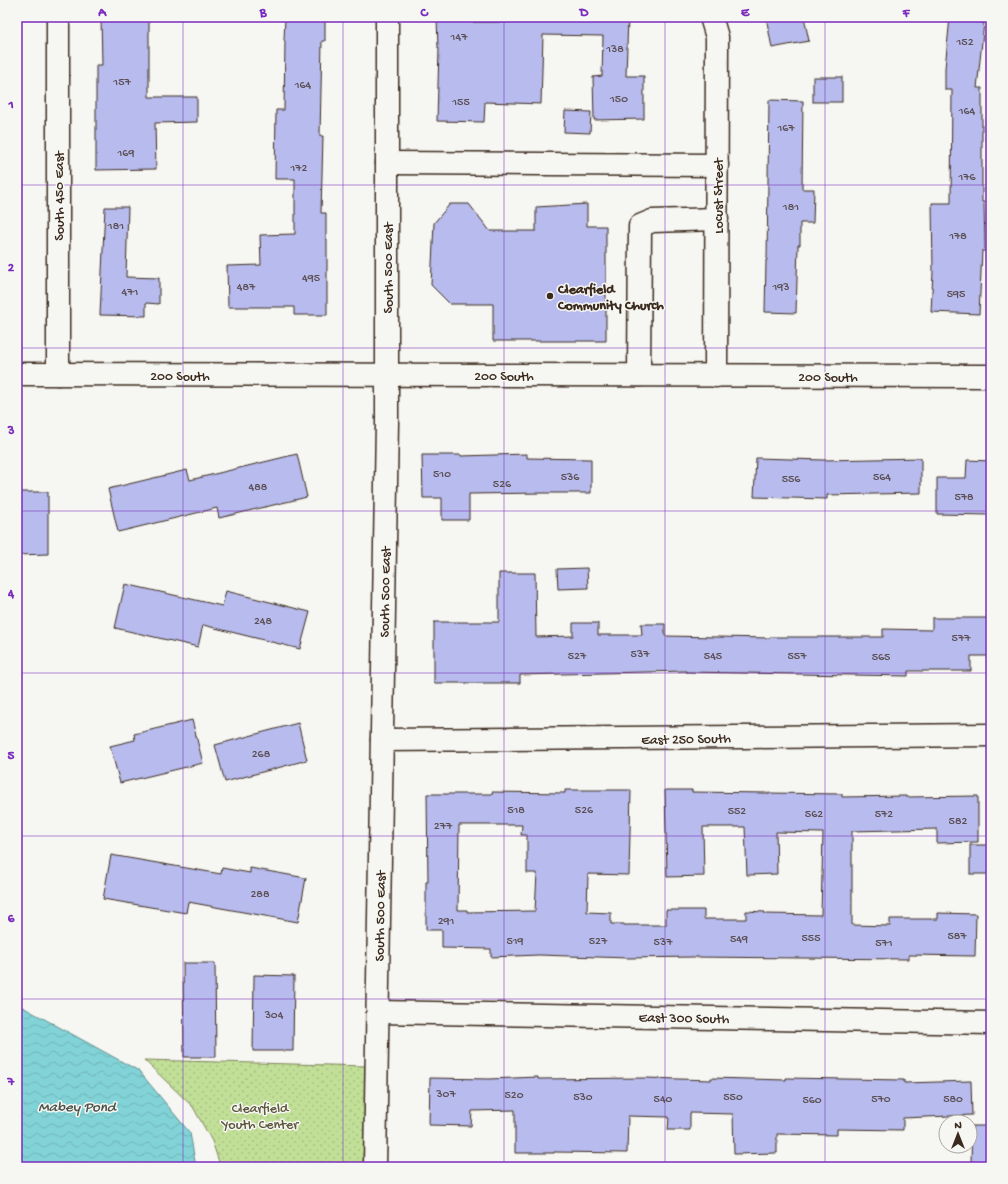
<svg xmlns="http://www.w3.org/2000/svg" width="1008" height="1184" font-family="'Gochi Hand',sans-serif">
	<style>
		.park { fill: url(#park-dots); stroke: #7e845a }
		.water { fill: url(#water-waves); stroke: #658f8d }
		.building { fill: #b7bbed; stroke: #3b2a1e; fill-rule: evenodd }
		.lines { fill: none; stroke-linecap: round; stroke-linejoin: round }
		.minor-casing { stroke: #3b2a1e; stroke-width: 25 }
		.minor { stroke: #f6f6f2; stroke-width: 22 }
		.grid { fill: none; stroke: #7b2cbf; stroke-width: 1; stroke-opacity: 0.55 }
		.poi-dot { fill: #3b2a1e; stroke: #f6f6f2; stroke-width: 1.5 }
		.labels { text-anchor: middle; stroke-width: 3; stroke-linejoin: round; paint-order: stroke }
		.number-label { font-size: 12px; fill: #5a4e52 }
		.street-label { font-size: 14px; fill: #3b2a1e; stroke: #f6f6f2 }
		.poi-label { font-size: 14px; font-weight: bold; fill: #3b2a1e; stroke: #f6f6f2; text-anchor: start }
		.park-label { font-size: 14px; fill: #5c573c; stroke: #f6f6f2 }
		.water-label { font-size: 15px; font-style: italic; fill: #4c544c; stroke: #f6f6f2 }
		.neatline { fill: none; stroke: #7b2cbf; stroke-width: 1.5 }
		.grid-label { font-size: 13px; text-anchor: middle; font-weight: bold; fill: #7b2cbf }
	</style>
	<defs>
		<pattern id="park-dots" width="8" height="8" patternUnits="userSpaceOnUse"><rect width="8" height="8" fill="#c1df97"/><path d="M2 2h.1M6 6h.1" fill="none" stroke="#a7c082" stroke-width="1.8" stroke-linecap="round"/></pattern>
		<pattern id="water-waves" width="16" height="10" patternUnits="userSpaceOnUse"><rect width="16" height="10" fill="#81d3d7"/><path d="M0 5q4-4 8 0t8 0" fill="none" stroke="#70b5b8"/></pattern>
	</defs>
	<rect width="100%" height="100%" fill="#f6f6f2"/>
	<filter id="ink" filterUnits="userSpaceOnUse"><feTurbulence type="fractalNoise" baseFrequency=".025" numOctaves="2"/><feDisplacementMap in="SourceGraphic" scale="8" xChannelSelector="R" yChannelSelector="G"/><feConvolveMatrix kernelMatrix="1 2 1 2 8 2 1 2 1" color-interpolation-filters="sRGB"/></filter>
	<g filter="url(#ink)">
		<polygon class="park" points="144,1060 366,1066 364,1167 219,1167 219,1162 212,1141 193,1107"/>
		<polygon class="water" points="17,1004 139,1071 190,1133 196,1167 17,1167"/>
		<g class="building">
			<polygon points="101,17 149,17 149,97 197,97 197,122 155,123 156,169 96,170 96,65 102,65"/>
			<polygon points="285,17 325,17 325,41 322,41 320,136 323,136 321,213 326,213 326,239 327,239 327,315 294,315 294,307 228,307 227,266 261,265 260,235 295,234 295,179 275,179 276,110 284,110 285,41 284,40"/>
			<polygon points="437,17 473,17 473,22 542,22 542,17 628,17 626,76 644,76 644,119 594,120 593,77 602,76 603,36 543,35 541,104 485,102 484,122 437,121 439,48 438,48"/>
			<polygon points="766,17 804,17 809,41 772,48"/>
			<polygon points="950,17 973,17 972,21 984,23 977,88 982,88 982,202 984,202 985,251 982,251 979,314 931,312 933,271 932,203 951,203 952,90 945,90 945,68"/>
			<rect x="813" y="77" width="29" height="25"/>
			<polygon points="769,100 803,101 802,189 814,189 813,223 800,223 800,245 798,245 796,313 765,312 766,260 767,260"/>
			<polygon points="565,111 591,112 590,133 564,132"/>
			<polygon points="450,204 469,204 490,231 536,231 536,207 587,204 587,226 606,226 606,341 493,341 493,304 450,304 431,285 434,223"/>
			<polygon points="105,207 128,207 126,277 159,278 159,304 146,303 146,316 100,315"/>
			<polygon points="297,454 307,497 219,518 217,508 118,532 108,489 187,470 190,480"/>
			<polygon points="527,454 527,458 591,459 591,493 545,493 469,494 469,520 442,520 442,498 423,498 422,455 461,455 461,456"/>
			<polygon points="756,458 824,460 921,458 921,493 827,495 827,499 754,497"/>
			<polygon points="967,460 991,461 991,515 937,514 937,478 966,478"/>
			<polygon points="17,492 48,492 48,554 17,555"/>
			<polygon points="587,568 588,588 558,589 557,569"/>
			<polygon points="499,573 535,573 536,637 573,636 573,623 598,623 598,635 642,635 641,624 665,624 665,636 770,638 770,637 883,637 883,629 932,630 932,618 991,618 991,656 971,656 971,671 908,671 908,676 686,672 686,671 520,675 520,683 434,683 434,622 499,622"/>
			<polygon points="125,584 222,606 226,591 310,612 300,649 203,625 198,647 115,628"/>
			<polygon points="192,720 203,763 120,783 110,746 135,740 134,734"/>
			<polygon points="298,723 307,760 225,782 215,745"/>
			<path d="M 565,790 L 631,790 L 629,875 L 588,874 L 587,912 L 611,913 L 611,924 L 624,924 L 624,925 L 666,925 L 666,910 L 704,910 L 704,919 L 746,919 L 746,911 L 765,912 L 765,914 L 821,915 L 823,833 L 776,832 L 777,874 L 747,875 L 745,827 L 703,827 L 704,876 L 667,877 L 665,790 L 692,790 L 692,792 L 842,794 L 842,797 L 906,796 L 906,797 L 978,796 L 978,842 L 937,843 L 937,829 L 852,831 L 852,925 L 890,926 L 890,919 L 938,919 L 938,913 L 976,914 L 975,956 L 909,955 L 909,959 L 693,957 L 628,958 L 539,955 L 491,957 L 491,949 L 442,948 L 442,930 L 426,930 L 426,882 L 428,882 L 427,794 L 492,794 L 492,792 L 565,793 ZM 459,825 L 522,825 L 521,835 L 527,835 L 527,873 L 537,873 L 535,911 L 467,912 L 467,910 L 458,910 Z"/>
			<rect x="970" y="845" width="21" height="29"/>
			<polygon points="111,855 221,874 222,868 250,873 250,868 306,878 298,922 188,902 186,913 103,899"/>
			<polygon points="183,963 215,963 216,1057 184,1057"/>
			<polygon points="254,975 294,976 293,1051 253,1051"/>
			<polygon points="538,1077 538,1079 646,1078 711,1080 711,1078 786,1080 786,1078 904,1080 904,1083 971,1081 972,1115 903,1118 903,1130 837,1129 837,1135 777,1134 777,1153 734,1154 733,1114 690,1113 690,1130 668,1130 669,1117 628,1116 627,1153 554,1152 554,1153 515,1153 515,1110 472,1111 471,1126 429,1125 430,1078 489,1079"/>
			<polygon points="972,1126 991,1126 991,1162 971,1162"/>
		</g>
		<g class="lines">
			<g class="minor-casing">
				<g id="minor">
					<polyline points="58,17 58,374"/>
					<polyline points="711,17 717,37 716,376"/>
					<polyline points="387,163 717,165"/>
					<polyline points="17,374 991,376"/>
					<polyline points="639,375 640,226 652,221 717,219"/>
					<polyline points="382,740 991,735"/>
					<polyline points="378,1012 991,1023"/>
					<polyline points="375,1167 387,422 387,17"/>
				</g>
			</g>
			<use href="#minor" class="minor"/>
		</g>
	</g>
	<path class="grid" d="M 183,17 L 183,1167M 343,17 L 343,1167M 504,17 L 504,1167M 665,17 L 665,1167M 825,17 L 825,1167M 17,185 L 991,185M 17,348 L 991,348M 17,511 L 991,511M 17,673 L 991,673M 17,836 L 991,836M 17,999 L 991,999"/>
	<circle class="poi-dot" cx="550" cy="296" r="4"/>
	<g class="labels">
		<g class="number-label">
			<text x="459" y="40">147</text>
			<text x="965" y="45">152</text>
			<text x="615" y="52">138</text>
			<text x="122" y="85">157</text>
			<text x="303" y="88">164</text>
			<text x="619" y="102">150</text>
			<text x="461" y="105">155</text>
			<text x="967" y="114">164</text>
			<text x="786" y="131">167</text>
			<text x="126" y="156">169</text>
			<text x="299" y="171">172</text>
			<text x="967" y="180">176</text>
			<text x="791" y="210">181</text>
			<text x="116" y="229">181</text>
			<text x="958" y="239">178</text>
			<text x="311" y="281">495</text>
			<text x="246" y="290">487</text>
			<text x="781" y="290">193</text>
			<text x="130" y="295">471</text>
			<text x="956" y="297">595</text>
			<text x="442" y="477">510</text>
			<text x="570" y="480">536</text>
			<text x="882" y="480">564</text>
			<text x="791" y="482">556</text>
			<text x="502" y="487">526</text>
			<text x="258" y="490">488</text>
			<text x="964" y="500">578</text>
			<text x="263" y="624">248</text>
			<text x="961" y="641">577</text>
			<text x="640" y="657">537</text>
			<text x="577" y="659">527</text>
			<text x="713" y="659">545</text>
			<text x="797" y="659">557</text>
			<text x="881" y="660">565</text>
			<text x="261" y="757">268</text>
			<text x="516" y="813">518</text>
			<text x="584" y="813">526</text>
			<text x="737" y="814">552</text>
			<text x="814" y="817">562</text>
			<text x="884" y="817">572</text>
			<text x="958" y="824">582</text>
			<text x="443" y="829">277</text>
			<text x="260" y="897">288</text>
			<text x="446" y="924">291</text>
			<text x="957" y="939">587</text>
			<text x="811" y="941">555</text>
			<text x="739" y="942">549</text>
			<text x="515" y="944">519</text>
			<text x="598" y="944">527</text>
			<text x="663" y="945">537</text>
			<text x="884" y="946">571</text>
			<text x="274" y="1018">304</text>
			<text x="446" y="1097">307</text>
			<text x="514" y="1098">520</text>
			<text x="583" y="1100">530</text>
			<text x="733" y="1100">550</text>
			<text x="663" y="1102">540</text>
			<text x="881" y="1102">570</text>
			<text x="953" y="1102">580</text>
			<text x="812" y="1103">560</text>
		</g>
		<g class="street-label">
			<text transform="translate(58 196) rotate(-90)" y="5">South 450 East</text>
			<text transform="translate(717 196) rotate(-90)" y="5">Locust Street</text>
			<text transform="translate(387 268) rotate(-90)" y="5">South 500 East</text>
			<text x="180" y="380">200 South</text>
			<text x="504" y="380">200 South</text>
			<text x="828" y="381">200 South</text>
			<text transform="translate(384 592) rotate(-89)" y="5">South 500 East</text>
			<text transform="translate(686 738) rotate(-1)" y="5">East 250 South</text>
			<text transform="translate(379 916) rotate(-89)" y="5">South 500 East</text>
			<text transform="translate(684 1017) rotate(1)" y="5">East 300 South</text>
		</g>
		<g class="poi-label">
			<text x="558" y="293">Clearfield<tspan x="558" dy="16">Community Church</tspan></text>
		</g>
		<g class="park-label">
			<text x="260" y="1112">Clearfield<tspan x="260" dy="16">Youth Center</tspan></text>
		</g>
		<g class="water-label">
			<text x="77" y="1111">Mabey Pond</text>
		</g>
	</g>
	<rect width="1008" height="1184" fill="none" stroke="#f6f6f2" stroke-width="44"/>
	<g transform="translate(958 1134)"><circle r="19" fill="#f6f6f2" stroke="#aba49d"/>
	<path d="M0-3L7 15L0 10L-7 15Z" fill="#3b2a1e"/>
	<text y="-6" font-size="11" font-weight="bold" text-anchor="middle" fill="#3b2a1e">N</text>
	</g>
	<rect x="22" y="22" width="964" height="1140" class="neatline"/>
	<g class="grid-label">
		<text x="102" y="16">A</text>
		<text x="263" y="16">B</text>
		<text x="424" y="16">C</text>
		<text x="584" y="16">D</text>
		<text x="745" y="16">E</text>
		<text x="906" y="16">F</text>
		<text x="11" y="108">1</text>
		<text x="11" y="271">2</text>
		<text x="11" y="434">3</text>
		<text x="11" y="597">4</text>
		<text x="11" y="759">5</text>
		<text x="11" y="922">6</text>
		<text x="11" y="1085">7</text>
	</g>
</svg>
